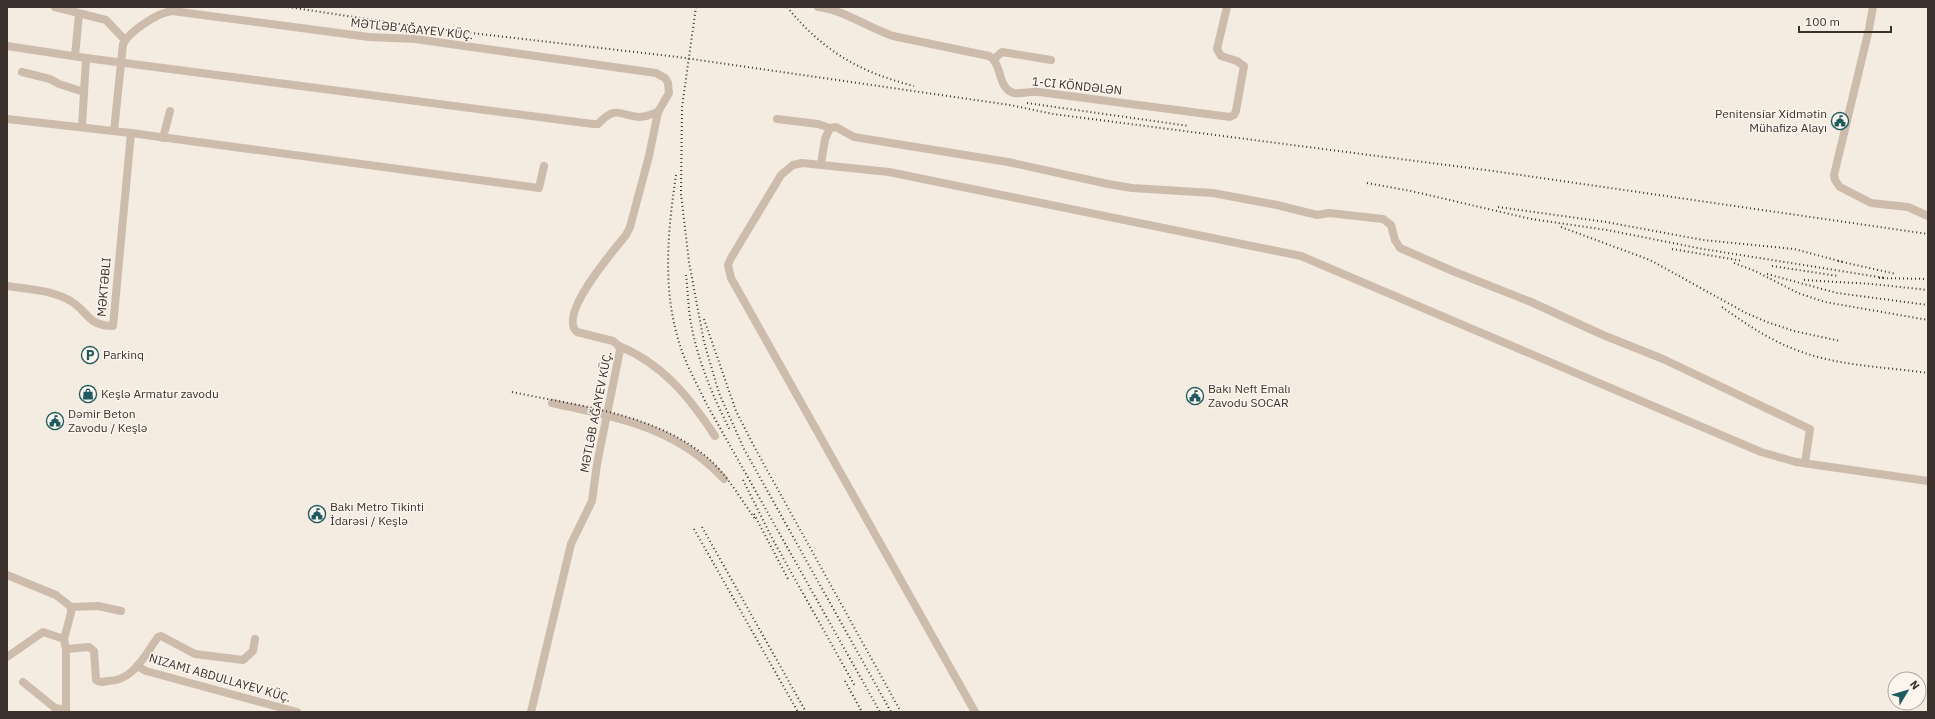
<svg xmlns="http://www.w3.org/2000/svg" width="1935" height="719" font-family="'IBM Plex Sans',sans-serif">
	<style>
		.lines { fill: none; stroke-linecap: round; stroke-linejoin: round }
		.minor { stroke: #cdbbac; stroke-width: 8 }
		.rail { stroke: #3b302b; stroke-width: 2; stroke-dasharray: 1 3; stroke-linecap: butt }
		.labels { text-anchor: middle; stroke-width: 3; stroke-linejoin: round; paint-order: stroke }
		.street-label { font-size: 12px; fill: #3b302b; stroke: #fbf5ee }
		.poi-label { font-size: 12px; fill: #3b302b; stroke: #fbf5ee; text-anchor: start }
	</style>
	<rect width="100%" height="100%" fill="#f4ebe1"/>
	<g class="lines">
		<g class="minor">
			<polyline points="55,7 106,20 125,40"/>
			<path d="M 818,7 C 845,10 868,28 893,36 L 989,56 C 1003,64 997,89 1014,93 C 1022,94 1031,91 1039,92 L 1230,117 L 1234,115 L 1236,111 L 1244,66 L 1237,61 L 1221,56 L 1217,49 L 1227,7"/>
			<polyline points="1873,7 1869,29 1834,175 1835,180 1840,187 1871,203 1908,207 1928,216"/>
			<path d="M 7,46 L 86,58 L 593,124 L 598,124 C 617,104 620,116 639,117 C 646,117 652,114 658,112"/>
			<polyline points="75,56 79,14"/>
			<polyline points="994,59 1002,52 1051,60"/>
			<polyline points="22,72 50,79 59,84 84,92"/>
			<polyline points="7,119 131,133 539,188 544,166"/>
			<polyline points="777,119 818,124 830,128"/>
			<polyline points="82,127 86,58"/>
			<path d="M 114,131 L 123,44 C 130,31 157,13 172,11 L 369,37 L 415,39 L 656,73 L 665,78 L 668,83 L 669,93 L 658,112 L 649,156 L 630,227 L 626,235 C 614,250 557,315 577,332 L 613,341 L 619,346 L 620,350 L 597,464 L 592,501 L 571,544 L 531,712"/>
			<polyline points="163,138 170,111"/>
			<polyline points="821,164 825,139 830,128 836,127 854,137 1008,162 1108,184 1132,188 1213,193 1277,205 1317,215 1329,213 1383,219 1391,225 1395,240 1400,248 1455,272 1531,302 1603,335 1663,359 1810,429 1805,463"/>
			<path d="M 7,286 C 27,289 49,290 67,299 C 88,309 86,326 113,326 L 131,133"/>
			<path d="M 619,346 C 663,364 690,398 715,436"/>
			<path d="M 552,403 C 618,418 675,426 724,479"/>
			<polyline points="7,575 56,595 71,607 71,613 64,639 66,649 66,712"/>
			<polyline points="71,607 98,606 121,611"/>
			<path d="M 66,649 L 89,647 L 94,651 L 96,680 C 100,683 104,682 108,681 C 133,681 145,655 158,637 L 161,636 L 195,654 L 243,660 L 253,651 L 255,639"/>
			<polyline points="7,657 43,632 64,639"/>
			<polyline points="137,666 146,671 297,712"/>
			<polyline points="23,682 55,708 66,710"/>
			<polyline points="975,712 731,278 728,265 731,258 781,175 793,165 802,163 889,172 1301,256 1761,452 1796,462 1928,481"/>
		</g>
		<g class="rail">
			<polyline points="288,7 420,27 678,57 1010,105 1053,114 1493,171 1928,234"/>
			<polyline points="696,7 682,107 681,194 689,262 704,342 719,393 744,449 891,712"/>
			<path d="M 787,7 C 823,51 859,72 914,86"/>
			<polyline points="1027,103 1189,126"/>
			<path d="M 676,175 C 667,236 661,300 685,359 C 691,374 699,388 706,403 L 880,712"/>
			<polyline points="1367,183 1411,191 1531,219 1607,230 1703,249 1885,278"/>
			<polyline points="1498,207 1606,222 1703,240 1794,249 1843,262"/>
			<polyline points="1561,227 1650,260 1746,313 1767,322 1794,331 1840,341"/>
			<polyline points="1672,249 1743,261"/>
			<polyline points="1838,261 1896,274"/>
			<polyline points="1734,263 1755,271 1798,293 1825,302 1928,320"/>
			<polyline points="1772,266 1838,276"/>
			<polyline points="1767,274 1837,293 1928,305"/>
			<path d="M 686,275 C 688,291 688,308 691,324 C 698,361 713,397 730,430"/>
			<polyline points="1879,278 1928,279"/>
			<polyline points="1804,280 1872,284 1928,290"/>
			<path d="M 1722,307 C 1746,324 1771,341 1799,351 C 1839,366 1886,367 1928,373"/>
			<polyline points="704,319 736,411 756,450 901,712"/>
			<path d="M 512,392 C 578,406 655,413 709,459 C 727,475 741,499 755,519"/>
			<polyline points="743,480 773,540 855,686"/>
			<polyline points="754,514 788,579"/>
			<polyline points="702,527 806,712"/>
			<polyline points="694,529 798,712"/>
			<polyline points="845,681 862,712"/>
		</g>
	</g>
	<defs>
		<g id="civic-ring" transform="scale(0.9)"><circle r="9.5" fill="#fbf5ee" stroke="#1f5a5e" stroke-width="1.5"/><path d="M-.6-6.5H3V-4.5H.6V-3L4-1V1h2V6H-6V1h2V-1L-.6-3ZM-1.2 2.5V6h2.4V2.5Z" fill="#1f5a5e"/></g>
		<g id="parking-ring" transform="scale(0.9)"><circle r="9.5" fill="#fbf5ee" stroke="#1f5a5e" stroke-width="1.5"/><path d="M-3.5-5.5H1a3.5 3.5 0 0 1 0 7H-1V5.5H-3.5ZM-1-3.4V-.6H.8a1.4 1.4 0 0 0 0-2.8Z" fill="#1f5a5e"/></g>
		<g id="shop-ring" transform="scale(0.9)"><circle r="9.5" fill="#fbf5ee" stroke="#1f5a5e" stroke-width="1.5"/><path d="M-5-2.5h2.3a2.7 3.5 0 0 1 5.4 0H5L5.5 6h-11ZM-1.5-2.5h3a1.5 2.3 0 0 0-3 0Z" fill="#1f5a5e"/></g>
	</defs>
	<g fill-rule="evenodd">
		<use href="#civic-ring" x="1840" y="121"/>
		<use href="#parking-ring" x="90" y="355"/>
		<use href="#shop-ring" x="88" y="394"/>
		<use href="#civic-ring" x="1195" y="396"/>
		<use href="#civic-ring" x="55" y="421"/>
		<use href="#civic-ring" x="317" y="514"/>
	</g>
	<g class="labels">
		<g class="street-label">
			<text transform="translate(412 29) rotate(6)" y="4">MƏTLƏB AĞAYEV KÜÇ.</text>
			<text transform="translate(1077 86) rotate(6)" y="4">1-CI KÖNDƏLƏN</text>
			<text transform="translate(104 287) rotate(-85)" y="4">MƏKTƏBLI</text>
			<text transform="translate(596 412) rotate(-79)" y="4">MƏTLƏB AĞAYEV KÜÇ.</text>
			<text transform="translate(220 678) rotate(16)" y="4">NIZAMI ABDULLAYEV KÜÇ.</text>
		</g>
		<g class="poi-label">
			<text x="1827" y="118" text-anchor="end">Penitensiar Xidmətin<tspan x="1827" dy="14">Mühafizə Alayı</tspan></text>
			<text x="103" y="359">Parkinq</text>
			<text x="1208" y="393">Bakı Neft Emalı<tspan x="1208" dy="14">Zavodu SOCAR</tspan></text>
			<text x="101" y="398">Keşlə Armatur zavodu</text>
			<text x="68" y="418">Dəmir Beton<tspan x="68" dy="14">Zavodu / Keşlə</tspan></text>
			<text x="330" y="511">Bakı Metro Tikinti<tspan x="330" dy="14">İdarəsi / Keşlə</tspan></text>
		</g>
	</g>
	<rect width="1935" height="719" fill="none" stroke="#3b302b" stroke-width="16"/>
	<g transform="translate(1907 691) rotate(52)"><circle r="19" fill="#fbf5ee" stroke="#aea6a0"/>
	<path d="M0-3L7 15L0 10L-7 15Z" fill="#1f5a5e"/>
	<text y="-6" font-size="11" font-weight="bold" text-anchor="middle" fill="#3b302b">N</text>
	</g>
	<path d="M1799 26v6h92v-6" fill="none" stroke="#3b302b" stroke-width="2"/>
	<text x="1805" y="26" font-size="12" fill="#3b302b" stroke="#fbf5ee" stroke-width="3" paint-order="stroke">100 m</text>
</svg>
